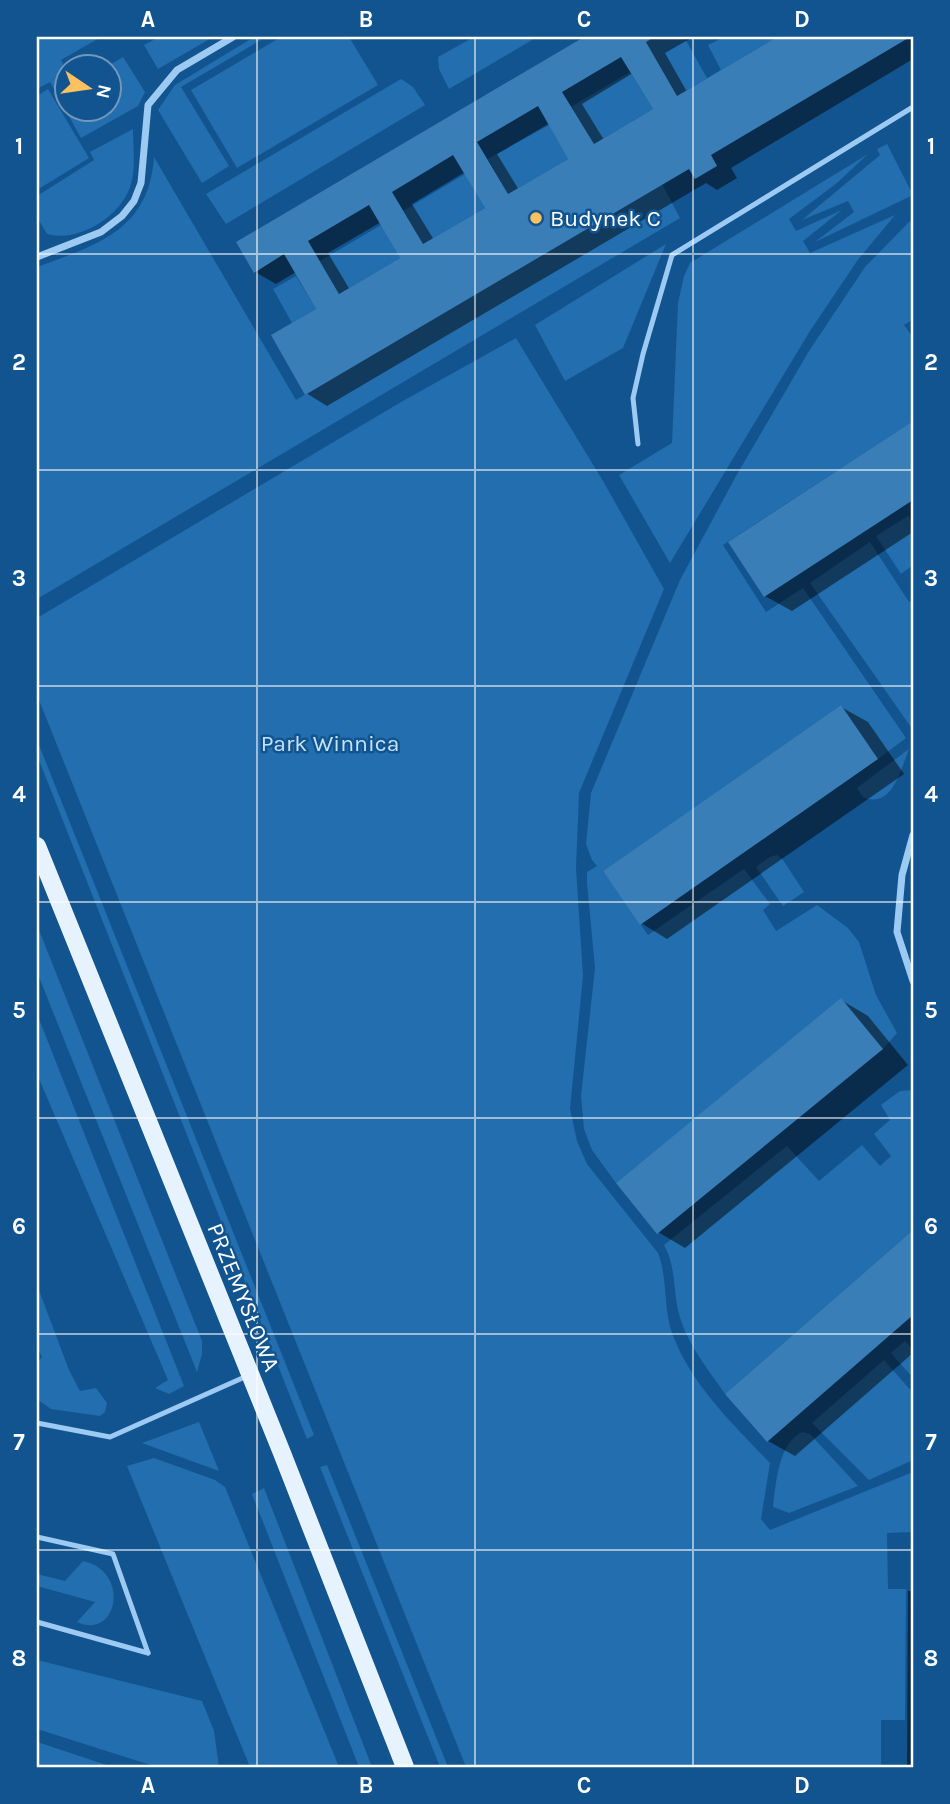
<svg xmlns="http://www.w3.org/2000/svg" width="950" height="1804" font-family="Karla,sans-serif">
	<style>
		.green { fill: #236eae }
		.shadow { fill: #0007; fill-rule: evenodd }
		.building { fill: #3a7eb8; fill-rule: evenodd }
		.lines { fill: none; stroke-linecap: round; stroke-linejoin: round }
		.lane { stroke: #9ccaf2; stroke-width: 5 }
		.street { stroke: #9ccaf2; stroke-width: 7 }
		.primary { stroke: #e7f2ff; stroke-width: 18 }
		.grid { fill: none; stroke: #fff; stroke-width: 2; stroke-opacity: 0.55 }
		.poi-dot { fill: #ffc15d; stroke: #12548f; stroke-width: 2.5 }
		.labels { text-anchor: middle; stroke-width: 5; stroke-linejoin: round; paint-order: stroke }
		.poi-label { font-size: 23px; fill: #fff; stroke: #12548f; text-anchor: start }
		.park-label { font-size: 23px; fill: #c3e2fd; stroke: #12548f }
		.street-label { font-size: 23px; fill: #fff; stroke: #12548f }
		.neatline { fill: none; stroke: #fff; stroke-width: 2.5 }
		.grid-label { font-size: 23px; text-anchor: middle; font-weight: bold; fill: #fff }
	</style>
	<rect width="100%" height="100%" fill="#12548f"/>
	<g class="green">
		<polygon points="37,37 101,37 61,60 66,70 66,108 108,108 108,66 123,57 145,92 138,106 81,138 50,82 37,89"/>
		<polygon points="159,37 213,37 158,69 144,45"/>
		<polygon points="254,37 266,37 181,87 229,166 202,183 158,110 175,85"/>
		<polygon points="281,37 349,37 378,85 237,168 191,90"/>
		<polygon points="474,37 537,37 449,89 439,69 438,57"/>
		<polygon points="651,37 684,37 707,78 677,96 645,40"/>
		<polygon points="724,37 777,37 721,70 708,45"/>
		<polygon points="630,72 653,109 594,144 571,107"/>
		<polygon points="401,79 413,87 425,105 226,224 206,194"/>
		<polygon points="48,89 89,158 37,190 37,96"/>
		<polygon points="549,125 568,159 508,194 488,159"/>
		<path d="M 133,129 C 133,147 136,167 131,184 C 122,216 79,243 47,234 L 37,217 L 37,196 L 94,160 L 90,152 Z"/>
		<polygon points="887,144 913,195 815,242 854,212 848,201 802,220 880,155 877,149"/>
		<polygon points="868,154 837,183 789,219 796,231 842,210 803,241 810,253 895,215 857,261 810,331 670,563 619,475 672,443 678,303 684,276 690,263"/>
		<path d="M 154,157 L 296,400 L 662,184 L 680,218 L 37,599 L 37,267 C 96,245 149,231 154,157 Z"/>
		<polygon points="465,174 485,208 423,244 403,211"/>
		<polygon points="913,218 913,319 904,325 913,338 913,421 723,545 766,612 803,588 906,738 878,759 841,705 603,871 648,935 744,869 770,904 763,910 776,931 817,905 848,928 859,942 876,995 897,1033 883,1049 841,999 616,1183 592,1150 584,1129 581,1096 595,968 587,883 587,872 597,866 592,860 586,844 591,793 680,580 736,476 809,351 865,267"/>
		<polygon points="381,225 400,258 339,294 320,261"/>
		<polygon points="666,244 623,348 565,381 535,325"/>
		<polygon points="296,276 316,309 292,323 273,289"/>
		<path d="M 516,338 L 603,481 L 664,589 L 579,793 L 576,868 L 583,976 L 570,1109 L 577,1141 L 587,1164 L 658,1253 C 668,1278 663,1308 672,1333 C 691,1385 734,1425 770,1463 L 761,1519 L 770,1530 L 913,1472 L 913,1532 L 887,1533 L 888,1589 L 906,1589 L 905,1720 L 881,1720 L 881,1767 L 466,1767 L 37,695 L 37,618 L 401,402 Z"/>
		<polygon points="908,516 913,524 913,565 901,574 876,536"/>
		<polygon points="870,542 909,602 913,600 913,730 810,583"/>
		<polygon points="37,740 314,1435 307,1439 37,755"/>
		<path d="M 909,749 C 901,769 892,810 863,797 L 857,788 Z"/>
		<polygon points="777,855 783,860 804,892 783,906 756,867 770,857"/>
		<polygon points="37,925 202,1341 202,1354 197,1372 37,972"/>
		<polygon points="37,1014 184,1386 169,1394 155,1388 168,1380 37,1074"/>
		<path d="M 913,1090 L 913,1230 L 725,1394 C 708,1369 687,1344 679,1314 C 673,1291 676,1266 664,1245 L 787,1146 L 819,1181 L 862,1145 L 880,1166 L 891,1156 L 874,1134 L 890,1120 L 881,1105 L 900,1091 Z"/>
		<polygon points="37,1285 69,1370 80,1391 96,1388 107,1403 105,1412 100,1416 51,1409 37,1399 37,1363 42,1357 37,1347"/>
		<polygon points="905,1341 913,1350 913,1378 891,1353"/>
		<polygon points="884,1360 913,1393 913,1460 869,1480 812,1423"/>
		<polygon points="199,1422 219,1471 142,1443"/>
		<path d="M 802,1432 L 810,1434 L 858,1486 L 789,1513 L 773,1507 C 776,1483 778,1444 802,1432 Z"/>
		<polygon points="154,1458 215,1480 225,1487 339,1767 250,1767 127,1466"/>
		<polygon points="327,1465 448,1767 440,1767 320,1467"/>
		<polygon points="264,1488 372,1767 359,1767 252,1494"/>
		<path d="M 83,1561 C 131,1571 118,1641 77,1622 L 95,1602 L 37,1586 L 37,1574 L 65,1581 Z"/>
		<polygon points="37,1660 202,1701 214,1731 219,1767 157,1767 37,1729"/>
		<polygon points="37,1742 113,1767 37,1767"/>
	</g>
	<g class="shadow">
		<path d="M 588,37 L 693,37 L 665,53 L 687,92 L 779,37 L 913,37 L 913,59 L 731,168 L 737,178 L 717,190 L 706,183 L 327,406 L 306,393 L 318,309 L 296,272 L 276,284 L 255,272 L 238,243 ZM 633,73 L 655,110 L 604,140 L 582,104 ZM 550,123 L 570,159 L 519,190 L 497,154 ZM 465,172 L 487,208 L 434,240 L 412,204 ZM 381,222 L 402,259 L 350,290 L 328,253 Z"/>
		<polygon points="913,423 913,532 792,611 765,596 730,542"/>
		<polygon points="841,707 868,722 904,774 667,939 641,923"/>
		<polygon points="841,1000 868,1016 908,1065 685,1248 658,1232"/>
		<polygon points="913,1232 913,1353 795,1456 768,1441 727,1395"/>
		<polygon points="908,1591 913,1591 913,1767 907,1765"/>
	</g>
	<g class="building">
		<path d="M 584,37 L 654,37 L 646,42 L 677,96 L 777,37 L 910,37 L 711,155 L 717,166 L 695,179 L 689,169 L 305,395 L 271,335 L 316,309 L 284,254 L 254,273 L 236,242 ZM 621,57 L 653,109 L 594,144 L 562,92 ZM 538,106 L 568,159 L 508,194 L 477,142 ZM 453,155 L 485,208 L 423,244 L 392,192 ZM 369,205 L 400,258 L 339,294 L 308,241 Z"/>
		<polygon points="913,421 913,500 764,597 728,542"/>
		<polygon points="841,705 878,759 640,925 603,871"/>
		<polygon points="841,998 883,1049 657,1234 616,1183"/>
		<polygon points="913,1230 913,1315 767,1442 725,1394"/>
	</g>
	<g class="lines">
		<g class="lane">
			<polyline points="638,444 633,398 643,354 672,255 913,107"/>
			<polyline points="37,1423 110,1437 247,1376"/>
			<polyline points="37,1537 113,1554 148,1653"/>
			<polyline points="37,1622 148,1653"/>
		</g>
		<g class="street">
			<polyline points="37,257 101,232 122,216 134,201 141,183 148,105 177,70 233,37"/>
			<polyline points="913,835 902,875 897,932 913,981"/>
		</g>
		<polyline class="primary" points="37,846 282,1453 405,1767"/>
	</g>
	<path class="grid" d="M 257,37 L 257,1767M 475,37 L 475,1767M 693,37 L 693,1767M 37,254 L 913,254M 37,470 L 913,470M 37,686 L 913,686M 37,902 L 913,902M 37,1118 L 913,1118M 37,1334 L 913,1334M 37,1550 L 913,1550"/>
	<circle class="poi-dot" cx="536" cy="218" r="7"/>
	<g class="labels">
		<g class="poi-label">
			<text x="550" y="226">Budynek C</text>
		</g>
		<g class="park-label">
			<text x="330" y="751">Park Winnica</text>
		</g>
		<g class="street-label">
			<text transform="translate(244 1297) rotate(68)" y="8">PRZEMYSŁOWA</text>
		</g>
	</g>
	<rect width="950" height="1804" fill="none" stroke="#12548f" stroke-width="77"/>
	<g transform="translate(88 88) rotate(103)"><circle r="33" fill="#12548f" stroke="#7198bc" stroke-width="2"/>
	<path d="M0-5L12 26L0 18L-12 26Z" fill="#ffc15d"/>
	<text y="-10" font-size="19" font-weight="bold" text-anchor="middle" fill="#ffffff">N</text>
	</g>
	<rect x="38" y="38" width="874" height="1728" class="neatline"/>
	<g class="grid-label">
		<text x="148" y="27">A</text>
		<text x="366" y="27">B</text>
		<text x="584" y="27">C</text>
		<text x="802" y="27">D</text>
		<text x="19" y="154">1</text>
		<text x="931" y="154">1</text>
		<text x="19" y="370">2</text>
		<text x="931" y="370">2</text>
		<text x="19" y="586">3</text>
		<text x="931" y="586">3</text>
		<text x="19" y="802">4</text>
		<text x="931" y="802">4</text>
		<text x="19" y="1018">5</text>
		<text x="931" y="1018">5</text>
		<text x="19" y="1234">6</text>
		<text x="931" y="1234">6</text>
		<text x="19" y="1450">7</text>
		<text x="931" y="1450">7</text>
		<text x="19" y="1666">8</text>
		<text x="931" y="1666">8</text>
		<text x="148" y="1793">A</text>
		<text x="366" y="1793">B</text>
		<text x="584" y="1793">C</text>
		<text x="802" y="1793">D</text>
	</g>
</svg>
